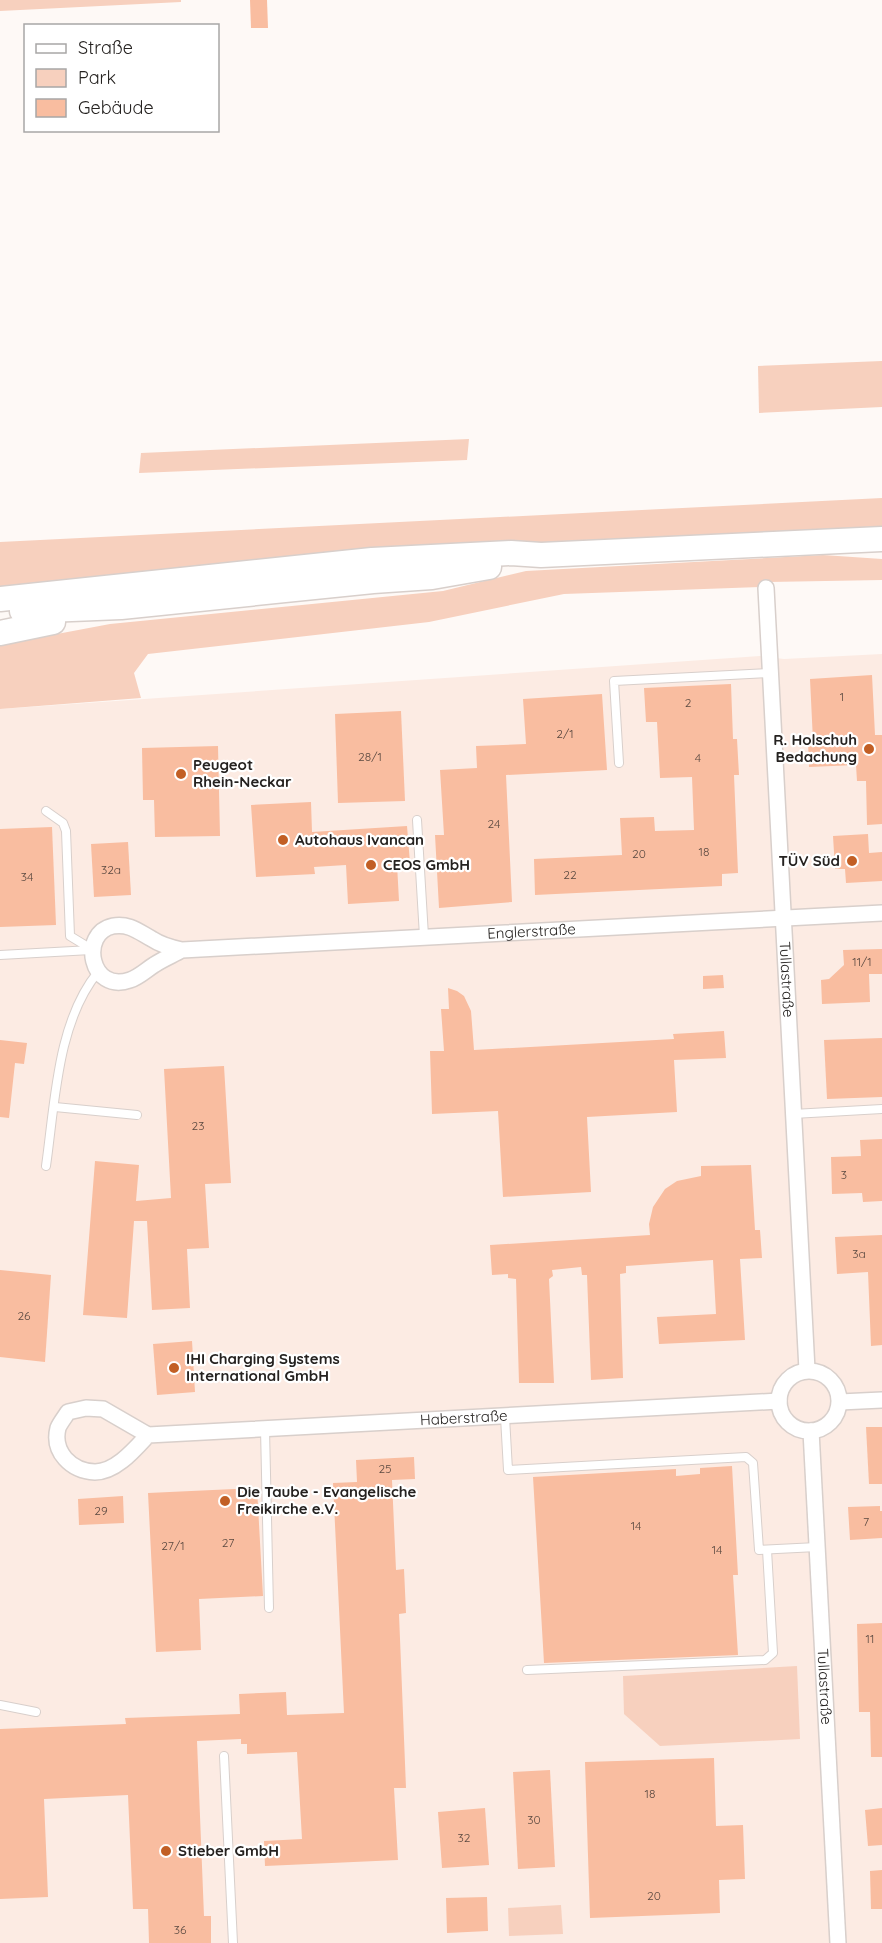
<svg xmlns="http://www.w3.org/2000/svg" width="882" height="1943" font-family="Quicksand,sans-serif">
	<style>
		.built { fill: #fcebe3 }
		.green { fill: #f7d0be }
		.building { fill: #f9bda0 }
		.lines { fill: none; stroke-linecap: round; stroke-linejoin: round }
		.lane-casing { stroke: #d8cfcb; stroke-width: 10 }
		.street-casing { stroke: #d8cfcb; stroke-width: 18 }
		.primary-casing { stroke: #d8cfcb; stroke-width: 27 }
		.lane { stroke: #fff; stroke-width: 8 }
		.street { stroke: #fff; stroke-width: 15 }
		.primary { stroke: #fff; stroke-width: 24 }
		.poi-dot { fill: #c25f25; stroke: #fff; stroke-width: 2 }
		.labels { text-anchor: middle; stroke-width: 4.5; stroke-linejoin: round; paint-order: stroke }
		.number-label { font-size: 12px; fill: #5a4940 }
		.poi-label { font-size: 15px; font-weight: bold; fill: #252220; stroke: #fff; text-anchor: start }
		.street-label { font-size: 15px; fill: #252220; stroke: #fff }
	</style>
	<rect width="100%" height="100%" fill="#fef9f6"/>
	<polygon class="built" points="882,654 882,1943 0,1943 0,709 760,656 784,659"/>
	<g class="green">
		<polygon points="0,0 181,0 181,2 0,11"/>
		<polygon points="882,361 882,407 759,413 758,366"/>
		<polygon points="469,439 467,460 139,473 141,453"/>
		<polygon points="882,498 882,528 0,589 0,542"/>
		<polygon points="823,555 882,559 882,580 769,582 760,587 564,594 429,622 148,654 134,673 141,698 0,709 0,645 4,644 110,624 443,591 526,571"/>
		<polygon points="797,1666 800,1739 660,1746 624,1714 623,1676"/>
		<polygon points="561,1905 563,1934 509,1936 508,1908"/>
	</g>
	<g class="building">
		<polygon points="250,0 267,0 268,28 251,28"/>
		<polygon points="872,675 875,735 882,735 882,824 867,825 866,781 857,781 856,765 809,767 808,741 813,741 810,679"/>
		<polygon points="731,684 733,739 737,739 739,775 734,775 738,873 722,874 722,886 535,895 534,859 622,855 620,818 654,817 655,831 694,830 692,777 660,778 657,722 646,722 644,688"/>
		<polygon points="602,694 607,770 506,775 512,902 439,908 435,835 444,835 440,770 477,768 476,746 526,744 523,699"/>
		<polygon points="401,711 405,801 338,803 335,714"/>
		<polygon points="218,746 220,836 155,837 154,800 143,800 142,748"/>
		<polygon points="311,802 312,832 407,826 410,863 397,864 399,901 348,904 346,865 314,867 315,874 256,877 251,805"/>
		<polygon points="52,827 56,925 0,927 0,829"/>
		<polygon points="868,834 869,853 882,852 882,881 846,883 845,869 835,869 833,836"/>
		<polygon points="128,842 131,895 94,897 91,844"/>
		<polygon points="882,949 882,974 869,974 870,1002 822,1004 821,980 829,979 844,965 843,950"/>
		<polygon points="723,975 724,988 703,989 703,976"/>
		<polygon points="448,988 457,991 464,996 471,1011 474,1050 674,1039 673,1034 724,1031 726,1058 674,1060 677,1112 587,1117 591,1192 503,1197 498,1111 432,1114 430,1051 444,1051 441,1009 449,1009"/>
		<polygon points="882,1038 882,1097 827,1099 824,1040"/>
		<polygon points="0,1040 27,1043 24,1064 15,1063 9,1118 0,1117"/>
		<polygon points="224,1066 231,1183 205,1184 209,1248 187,1249 190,1308 152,1310 147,1221 134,1221 127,1318 83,1315 95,1161 139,1165 136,1201 171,1198 164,1069"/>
		<polygon points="882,1139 882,1201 863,1202 862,1193 832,1194 831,1157 861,1156 860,1140"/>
		<polygon points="751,1165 755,1230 760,1230 762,1258 740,1259 745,1340 659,1344 657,1317 716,1314 713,1260 626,1266 626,1273 620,1274 623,1378 591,1380 587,1275 582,1275 581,1267 552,1270 553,1276 549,1279 554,1383 519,1383 516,1279 508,1278 508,1274 492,1275 490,1245 650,1235 649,1224 653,1207 665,1189 677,1181 701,1176 701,1166"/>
		<polygon points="882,1235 882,1345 871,1346 868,1272 837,1274 835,1237"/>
		<polygon points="0,1270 51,1275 45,1362 0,1357"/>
		<polygon points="192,1341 195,1392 157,1395 153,1344"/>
		<polygon points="866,1427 882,1427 882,1484 869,1484"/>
		<polygon points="414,1457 415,1479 392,1480 396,1570 404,1569 406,1613 399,1614 406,1788 394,1788 398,1860 265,1866 264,1841 302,1839 297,1752 247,1754 247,1744 241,1744 241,1739 197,1741 204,1916 211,1916 211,1943 149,1943 148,1909 133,1909 128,1795 44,1799 48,1897 0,1899 0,1729 126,1724 125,1718 240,1714 239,1694 286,1692 287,1715 344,1713 333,1483 357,1482 356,1460"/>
		<polygon points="732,1466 738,1575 733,1575 738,1655 544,1663 533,1477 676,1469 676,1476 700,1474 700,1468"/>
		<polygon points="257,1488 263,1596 199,1599 201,1650 156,1652 148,1493"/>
		<polygon points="123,1496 124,1523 79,1525 78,1499"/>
		<polygon points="880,1506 880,1511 882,1511 882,1538 850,1540 848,1507"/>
		<polygon points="882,1623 882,1757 871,1757 870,1712 859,1712 857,1624"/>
		<polygon points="714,1758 716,1826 743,1825 745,1879 719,1880 720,1913 590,1918 585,1762"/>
		<polygon points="550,1770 555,1867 518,1869 513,1772"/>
		<polygon points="485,1808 489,1865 442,1868 438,1812"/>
		<polygon points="882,1808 882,1845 868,1846 865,1810"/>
		<polygon points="882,1870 882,1909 871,1909 870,1871"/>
		<polygon points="487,1897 488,1931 447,1933 446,1898"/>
	</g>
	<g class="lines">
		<g class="lane-casing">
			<g id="lane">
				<polyline points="619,763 614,681 770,673"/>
				<polyline points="46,811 63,823 66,831 70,936 93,950"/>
				<polyline points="417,820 424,936"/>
				<polyline points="0,955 91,950"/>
				<polyline points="55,1107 137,1115"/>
				<polyline points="793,1114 882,1109"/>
				<path d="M 46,1166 C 55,1103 57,1022 98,972"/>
				<polyline points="505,1417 508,1470 746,1457 753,1463 759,1550 817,1547"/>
				<polyline points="265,1429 269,1608"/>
				<polyline points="527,1670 765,1660 773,1653 767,1550"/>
				<polyline points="0,1705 36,1712"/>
				<polyline points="224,1756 233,1943"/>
			</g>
		</g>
		<g class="street-casing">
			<g id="street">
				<path id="s1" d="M 766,588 L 807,1370"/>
				<path id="s2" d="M 182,950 C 173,955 163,959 154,965 C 146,970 139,977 130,980 C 90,994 79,933 113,926 C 129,923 139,932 152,939 C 161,945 172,948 182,950 L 882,913"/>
				<circle cx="809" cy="1401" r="30"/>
				<polyline points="840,1402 882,1400"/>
				<path id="s3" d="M 811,1431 L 838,1943"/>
				<path id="s4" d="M 148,1435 C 135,1449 116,1472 95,1472 C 71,1471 52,1452 58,1428 C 60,1423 65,1417 68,1412 L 86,1408 L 103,1409 L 148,1435 L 779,1401"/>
			</g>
		</g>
		<g class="primary-casing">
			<g id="primary">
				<polyline points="0,599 372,560 511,553 541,555 882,539"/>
				<polyline points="22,611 121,607 373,581 432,577 489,567"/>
				<polyline points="0,633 53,622"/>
			</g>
		</g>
		<use href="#lane" class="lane"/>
		<use href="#street" class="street"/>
		<use href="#primary" class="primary"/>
	</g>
	<g class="poi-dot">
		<circle cx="869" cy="749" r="6"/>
		<circle cx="181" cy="774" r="6"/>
		<circle cx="283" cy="840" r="6"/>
		<circle cx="852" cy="861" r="6"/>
		<circle cx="371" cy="865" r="6"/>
		<circle cx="174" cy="1368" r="6"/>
		<circle cx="225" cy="1501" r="6"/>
		<circle cx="166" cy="1851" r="6"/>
	</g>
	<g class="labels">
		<g class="number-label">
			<text x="842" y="701">1</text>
			<text x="688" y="707">2</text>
			<text x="565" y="738">2/1</text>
			<text x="370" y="761">28/1</text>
			<text x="698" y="762">4</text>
			<text x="494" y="828">24</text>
			<text x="704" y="856">18</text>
			<text x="639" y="858">20</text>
			<text x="111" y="874">32a</text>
			<text x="570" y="879">22</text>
			<text x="27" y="881">34</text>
			<text x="862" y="966">11/1</text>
			<text x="198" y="1130">23</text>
			<text x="844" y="1179">3</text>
			<text x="859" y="1258">3a</text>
			<text x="24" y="1320">26</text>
			<text x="385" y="1473">25</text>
			<text x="101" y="1515">29</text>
			<text x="866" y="1526">7</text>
			<text x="636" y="1530">14</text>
			<text x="228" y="1547">27</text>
			<text x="173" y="1550">27/1</text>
			<text x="717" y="1554">14</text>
			<text x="870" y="1643">11</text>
			<text x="650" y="1798">18</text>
			<text x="534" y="1824">30</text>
			<text x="464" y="1842">32</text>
			<text x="654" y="1900">20</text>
			<text x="180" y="1934">36</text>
		</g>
		<g class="poi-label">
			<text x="857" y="745" text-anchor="end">R. Holschuh<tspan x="857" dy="17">Bedachung</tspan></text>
			<text x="193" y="770">Peugeot<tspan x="193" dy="17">Rhein-Neckar</tspan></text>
			<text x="295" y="845">Autohaus Ivancan</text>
			<text x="840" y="866" text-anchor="end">TÜV Süd</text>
			<text x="383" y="870">CEOS GmbH</text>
			<text x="186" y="1364">IHI Charging Systems<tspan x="186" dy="17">International GmbH</tspan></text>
			<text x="237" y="1497">Die Taube - Evangelische<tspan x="237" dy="17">Freikirche e.V.</tspan></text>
			<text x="178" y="1856">Stieber GmbH</text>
		</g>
		<g class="street-label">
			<text dy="5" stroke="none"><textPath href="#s2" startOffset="576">Englerstraße</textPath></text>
			<text dy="5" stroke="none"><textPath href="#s1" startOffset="392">Tullastraße</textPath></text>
			<text dy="5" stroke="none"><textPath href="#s4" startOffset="555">Haberstraße</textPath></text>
			<text dy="5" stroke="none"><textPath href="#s3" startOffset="256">Tullastraße</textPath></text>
		</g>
	</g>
	<rect x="24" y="24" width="195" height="108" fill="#ffffff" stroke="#a8a7a6" stroke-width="1.5"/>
	<rect x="36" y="44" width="30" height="9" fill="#ffffff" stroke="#a8a7a6" stroke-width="1.5"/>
	<text x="78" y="54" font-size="18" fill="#252220">Straße</text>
	<rect x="36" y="69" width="30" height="18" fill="#f7d0be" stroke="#a8a7a6" stroke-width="1.5"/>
	<text x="78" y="84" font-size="18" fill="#252220">Park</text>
	<rect x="36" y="99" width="30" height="18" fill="#f9bda0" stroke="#a8a7a6" stroke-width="1.5"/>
	<text x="78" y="114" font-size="18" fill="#252220">Gebäude</text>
</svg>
